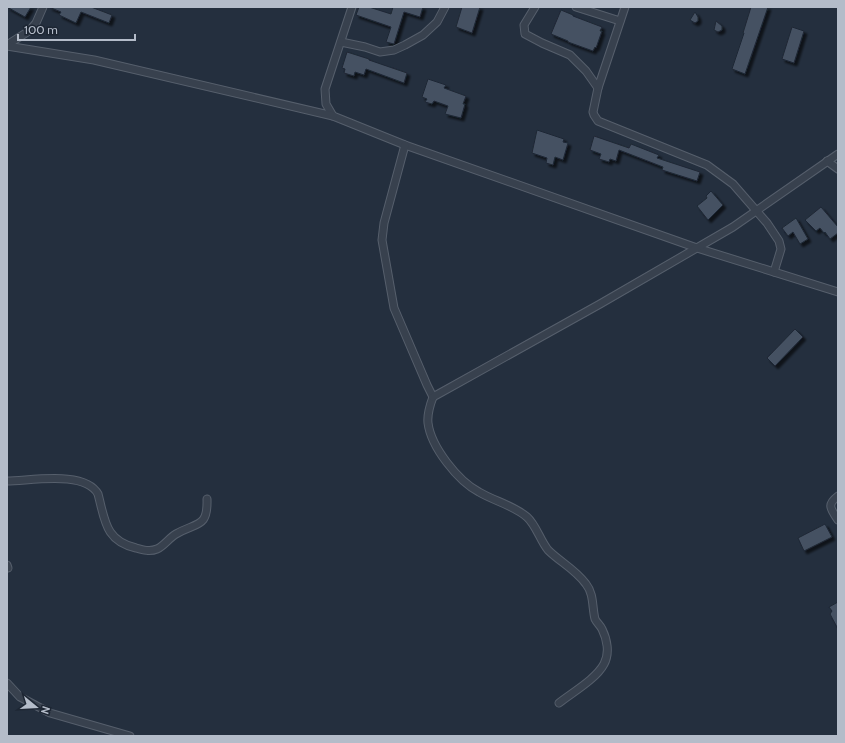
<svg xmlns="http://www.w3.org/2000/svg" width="845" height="743" font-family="Cabin,sans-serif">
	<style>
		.building { fill: #455162; stroke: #1f2835; filter: url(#shadow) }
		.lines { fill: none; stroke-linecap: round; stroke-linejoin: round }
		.minor-casing { stroke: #565f6c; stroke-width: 9 }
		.minor { stroke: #38414e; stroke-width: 7 }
	</style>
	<defs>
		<filter id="shadow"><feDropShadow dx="3" dy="3" stdDeviation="1" flood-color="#0009"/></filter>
	</defs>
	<rect width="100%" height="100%" fill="#242f3e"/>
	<g class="building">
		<polygon points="7,7 31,7 25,17"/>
		<polygon points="49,7 91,7 112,15 109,23 81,12 76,23 59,15 61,12"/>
		<polygon points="359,7 369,7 391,14 393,7 423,7 420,17 404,12 394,44 386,42 391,27 356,15"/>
		<polygon points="462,7 480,7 472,33 456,27"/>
		<polygon points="751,7 768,7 745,74 732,69 744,33 743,33"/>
		<polygon points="561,10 573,15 573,16 602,27 600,31 602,31 596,48 595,47 593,51 568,42 568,41 551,34"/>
		<polygon points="695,12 698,17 698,21 695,23 690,20"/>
		<polygon points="716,21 722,26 722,30 718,32 714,30"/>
		<polygon points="792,27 804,31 794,63 782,59"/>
		<polygon points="347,52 369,59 369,60 407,73 404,83 366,69 364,75 355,72 354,76 344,73 345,69 342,68"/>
		<polygon points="428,79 446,85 444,88 466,96 463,104 465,104 461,118 445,114 448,106 434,101 432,104 425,102 427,99 422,97"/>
		<polygon points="537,130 564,139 563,142 568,143 563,160 555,157 553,165 546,163 547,158 532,153"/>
		<polygon points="594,136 629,148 631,144 659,155 657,158 700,172 697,181 662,170 663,167 619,150 616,161 610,159 609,162 599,159 601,154 590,150"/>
		<polygon points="711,191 723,205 708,220 697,206 707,198 706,196"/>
		<polygon points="821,207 838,227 838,233 830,239 825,232 824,233 820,228 816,231 805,220"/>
		<polygon points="796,218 808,239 800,244 793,232 788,236 782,228"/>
		<polygon points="795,329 803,337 775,366 767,358"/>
		<polygon points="825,524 832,537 804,551 798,538"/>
		<polygon points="838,602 838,629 830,614 832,611 829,607"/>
	</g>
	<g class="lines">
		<g class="minor-casing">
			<g id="minor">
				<polyline points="352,7 325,89 326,104 333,116 405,145 697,248 838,292"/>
				<polyline points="535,7 524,25 525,34 542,43 570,55 586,71 598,88 593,112 594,115 598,121 707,165 733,184 767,223 779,241 781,249 774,272"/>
				<polyline points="576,7 620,21"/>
				<polyline points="341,42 365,47 380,52 394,50 405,45 423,35 437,22 445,7"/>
				<polyline points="7,45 29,31 36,23 43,7"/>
				<polyline points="7,46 94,60 333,116"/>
				<polyline points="598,88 625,7"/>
				<path d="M 405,145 L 384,223 L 382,240 L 394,308 L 427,385 L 433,397 C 430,405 427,414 428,423 C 431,447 458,481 479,492 C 494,501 513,505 527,517 C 536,525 540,540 548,550 C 560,562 575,569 586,584 C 594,594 592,607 595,619 C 597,623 600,625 602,629 C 607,639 610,653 604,664 C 596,679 573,692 559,703"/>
				<polyline points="827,161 838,169"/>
				<polyline points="433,397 600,304 733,227 838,154"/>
				<path d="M 7,481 C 30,481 85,470 98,494 C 105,520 105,541 136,548 C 143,550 150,552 157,549 C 164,546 169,538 176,534 C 197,522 208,528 207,499"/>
				<path d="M 838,496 C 826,505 831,509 838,520"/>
				<polyline points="7,565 8,568"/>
				<polyline points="7,683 20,697 50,713 130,736"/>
			</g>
		</g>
		<use href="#minor" class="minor"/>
	</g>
	<rect width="845" height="743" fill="none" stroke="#b4bcc9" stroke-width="16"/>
	<g transform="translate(36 707) rotate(108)" stroke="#1d2633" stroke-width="3" paint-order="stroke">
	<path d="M0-3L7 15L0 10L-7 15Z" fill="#b4bcc9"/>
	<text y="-6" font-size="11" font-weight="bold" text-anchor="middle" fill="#b4bcc9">N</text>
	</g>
	<path d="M18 34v6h117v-6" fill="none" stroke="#b4bcc9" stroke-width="2"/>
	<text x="24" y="34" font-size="12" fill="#b4bcc9" stroke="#1d2633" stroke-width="3" paint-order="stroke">100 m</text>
</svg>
